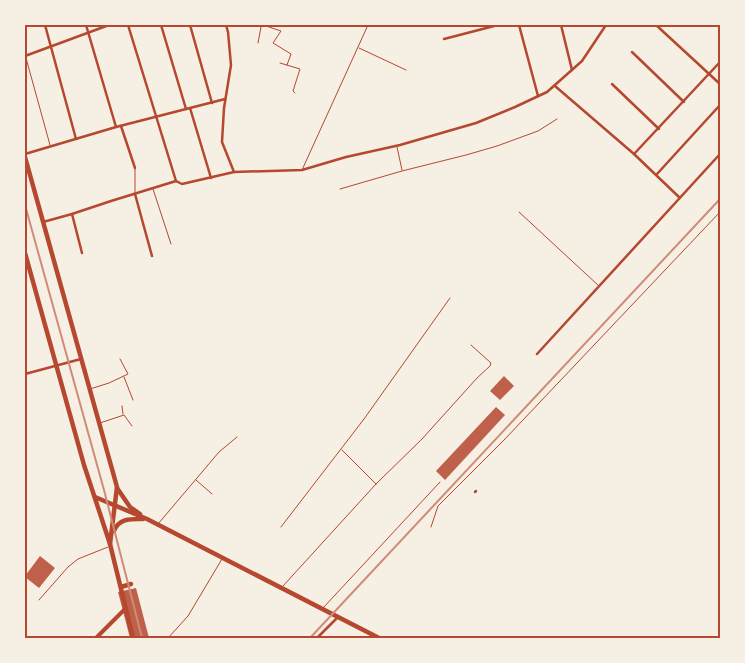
<svg xmlns="http://www.w3.org/2000/svg" width="745" height="663" font-family="Roboto,sans-serif">
	<style>
		.building { fill: #bf614a }
		.lines { fill: none; stroke-linecap: round; stroke-linejoin: round }
		.path { stroke: #b5482f; stroke-width: 1 }
		.service { stroke: #b5482f; stroke-width: 1 }
		.minor { stroke: #b5482f; stroke-width: 2.5 }
		.tertiary { stroke: #b5482f; stroke-width: 4 }
		.trunk { stroke: #b5482f; stroke-width: 4.5 }
		.rail { stroke: #cf8b77; stroke-width: 2 }
		.neatline { fill: none; stroke: #b5482f; stroke-width: 2 }
	</style>
	<rect width="100%" height="100%" fill="#f6efe4"/>
	<g class="building">
		<polygon points="504,376 514,386 500,400 490,391"/>
		<polygon points="496,407 505,415 445,480 436,471"/>
		<polygon points="40,556 55,568 39,588 25,577 25,576"/>
		<polygon points="136,588 149,638 130,638 118,592"/>
	</g>
	<g class="lines">
		<polyline class="path" points="431,527 438,506 505,439 720,212"/>
		<g class="service">
			<polyline points="263,25 281,31 273,43 291,54 287,65"/>
			<polyline points="258,43 261,27 261,25"/>
			<polyline points="359,48 406,70"/>
			<polyline points="26,58 50,145"/>
			<polyline points="280,63 300,69 293,91 295,93"/>
			<polyline points="397,147 402,170"/>
			<polyline points="302,170 368,25"/>
			<polyline points="153,189 171,244"/>
			<polyline points="340,189 402,171 466,155 497,146 538,131 557,119"/>
			<polyline points="135,193 135,169"/>
			<polyline points="519,212 599,286"/>
			<polyline points="124,377 133,400"/>
			<polyline points="90,389 109,383 128,374 120,359"/>
			<polyline points="122,406 123,414"/>
			<polyline points="100,423 124,415 132,426"/>
			<polyline points="342,450 376,484"/>
			<polyline points="196,480 212,494"/>
			<polyline points="158,524 219,452 237,437"/>
			<polyline points="281,527 364,419 450,298"/>
			<polyline points="283,586 376,484 422,439 477,378 490,366 491,363 471,345"/>
			<polyline points="39,600 68,567 78,559 108,547"/>
			<polyline points="323,608 440,482"/>
			<polyline points="168,638 188,616 222,559"/>
		</g>
		<g class="minor">
			<polyline points="45,25 76,139"/>
			<polyline points="86,25 116,127"/>
			<polyline points="128,25 176,181"/>
			<polyline points="161,25 186,109"/>
			<polyline points="190,25 212,103"/>
			<polyline points="226,25 228,32 231,65 224,108 222,142 234,172"/>
			<polyline points="519,25 538,96"/>
			<polyline points="561,25 572,70"/>
			<polyline points="656,25 720,84"/>
			<polyline points="444,39 498,25"/>
			<polyline points="632,52 684,102"/>
			<polyline points="25,56 109,25"/>
			<polyline points="612,84 659,129"/>
			<polyline points="555,86 634,154 680,198"/>
			<polyline points="190,108 211,178"/>
			<polyline points="121,126 135,168"/>
			<polyline points="25,154 116,127 225,99"/>
			<polyline points="634,154 720,62"/>
			<polyline points="657,174 720,105"/>
			<polyline points="176,181 182,184 234,172 302,170 346,157 400,145 476,123 515,107 547,92 582,61 606,25"/>
			<polyline points="135,194 152,256"/>
			<polyline points="72,214 82,253"/>
			<polyline points="43,222 72,214 111,201 176,181"/>
			<polyline points="537,354 720,154"/>
			<polyline points="25,374 81,359"/>
			<polyline points="475,492 476,491"/>
			<polyline points="317,638 337,618"/>
		</g>
		<polyline class="tertiary" points="96,638 126,608"/>
		<g class="trunk">
			<polyline points="25,157 117,487 110,544"/>
			<polyline points="25,253 84,465 110,544 133,638"/>
			<polyline points="117,488 130,507 140,514"/>
			<polyline points="95,497 147,519 379,638"/>
			<path d="M 114,531 C 119,518 131,519 143,519"/>
			<polyline points="121,587 131,584"/>
		</g>
		<g class="rail">
			<polyline points="25,205 104,490 142,638"/>
			<polyline points="310,638 720,199"/>
		</g>
	</g>
	<rect width="745" height="663" fill="none" stroke="#f6efe4" stroke-width="52"/>
	<rect x="26" y="26" width="693" height="611" class="neatline"/>
</svg>
